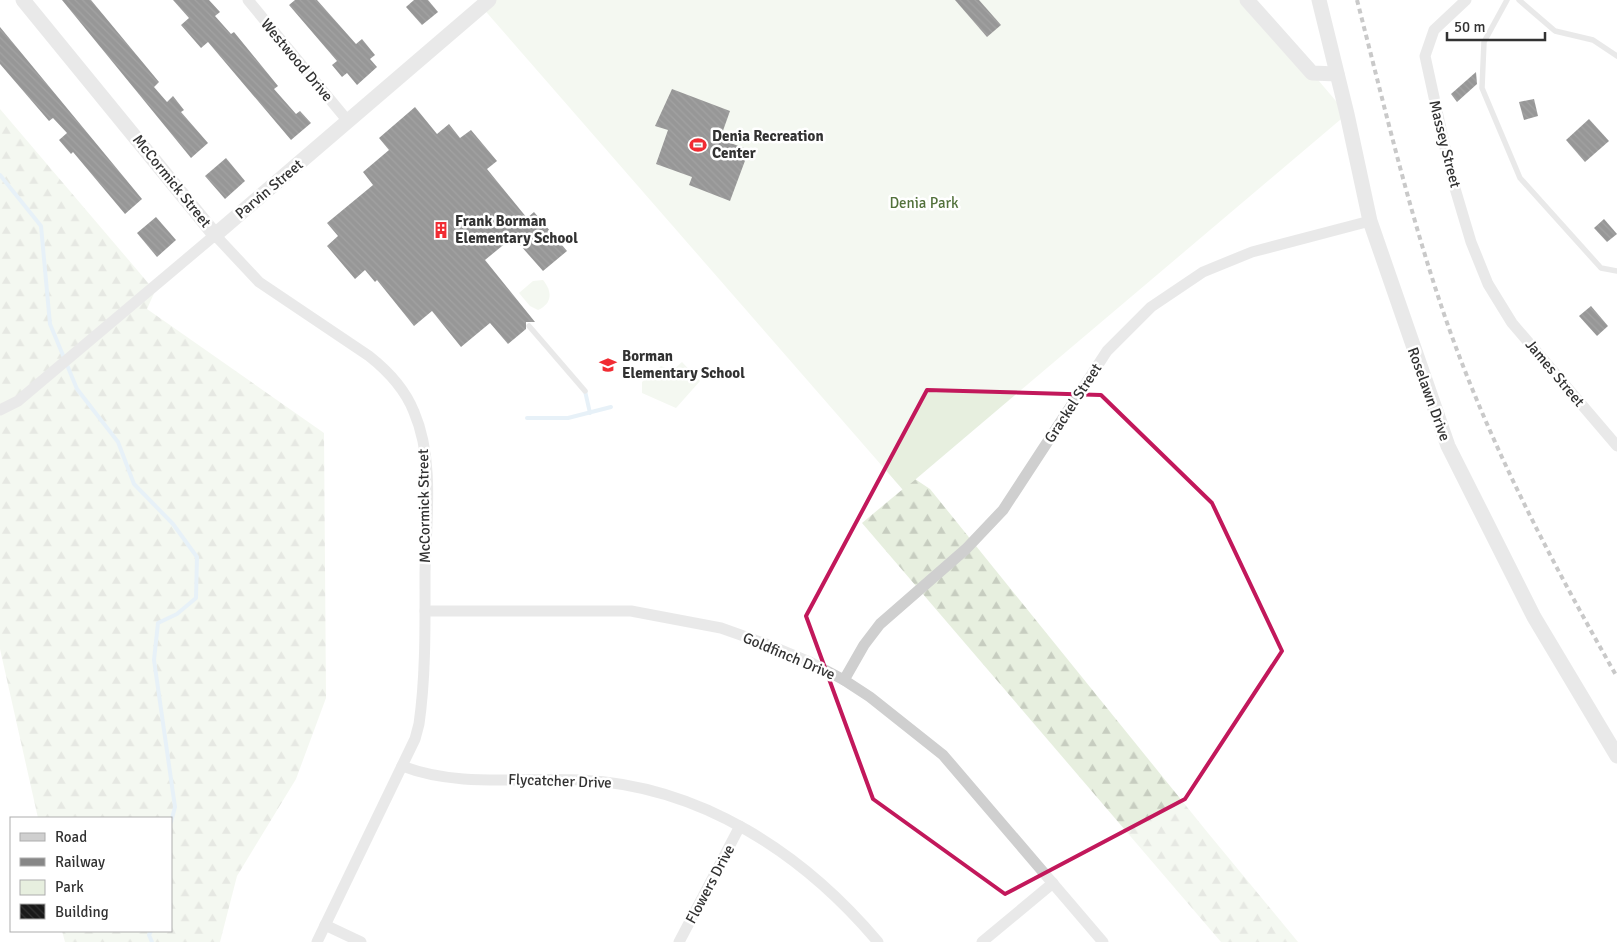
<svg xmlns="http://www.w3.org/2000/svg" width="1617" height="942" font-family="Signika,sans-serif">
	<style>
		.forest { fill: url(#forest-firs) }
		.park { fill: #e7efdf }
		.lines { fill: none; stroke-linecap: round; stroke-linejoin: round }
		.stream { stroke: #cbe0ef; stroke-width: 4 }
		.building { fill: url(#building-back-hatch) }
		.service { stroke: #cfcfcf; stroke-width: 5.5 }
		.minor { stroke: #cfcfcf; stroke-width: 11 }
		.tertiary { stroke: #cfcfcf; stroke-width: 15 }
		.rail { stroke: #878787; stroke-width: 4; stroke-dasharray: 5 4; stroke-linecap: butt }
		.marked { fill: none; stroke: #c2185b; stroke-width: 4; stroke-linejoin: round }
		.labels { text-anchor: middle; stroke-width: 5; stroke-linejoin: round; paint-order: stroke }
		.street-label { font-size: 15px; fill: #323232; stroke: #fff }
		.poi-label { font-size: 15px; font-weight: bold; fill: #323232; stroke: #fff; text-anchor: start }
		.park-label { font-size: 15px; fill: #52713b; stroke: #fff }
	</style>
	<defs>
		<pattern id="forest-firs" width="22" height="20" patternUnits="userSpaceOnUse" patternTransform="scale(1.25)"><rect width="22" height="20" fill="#e7efdf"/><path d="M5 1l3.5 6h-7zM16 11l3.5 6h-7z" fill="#c7cdc0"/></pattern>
		<pattern id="building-back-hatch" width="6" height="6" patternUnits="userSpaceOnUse" patternTransform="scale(1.25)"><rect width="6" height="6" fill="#191919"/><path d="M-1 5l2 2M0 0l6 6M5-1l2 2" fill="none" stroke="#323232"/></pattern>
	</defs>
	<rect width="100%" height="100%" fill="#fff"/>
	<g class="forest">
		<polygon points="0,109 155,291 147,309 324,433 326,698 296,779 237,876 220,942 65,942 62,931 171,931 171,818 38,818 0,649"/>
		<polygon points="915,479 930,489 1208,833 1298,942 1221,942 862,523"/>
	</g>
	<g class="park">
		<polygon points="489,0 1250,0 1347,114 903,490 481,6"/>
		<path d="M 543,280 C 552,291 553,303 538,310 L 530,306 L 519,293 L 533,281 Z"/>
		<polygon points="682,362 700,381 676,408 642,393 642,382 661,366 672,371"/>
	</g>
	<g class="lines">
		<g class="stream">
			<polyline points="0,175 41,226 50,324 77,389 118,442 134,484 173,524 197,557 196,598 177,614 158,623 154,660 175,807 171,822"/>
			<polyline points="585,391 590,413"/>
			<polyline points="527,418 568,418 611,407"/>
			<polyline points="151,931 149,935 152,942"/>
		</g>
	</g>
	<g class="building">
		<polygon points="62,0 91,0 159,82 154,87 167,102 173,96 184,110 181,112 208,143 191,158"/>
		<polygon points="173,0 209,0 220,12 215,16 231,34 234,32 278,86 274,89 296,114 300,111 311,123 291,140 208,42 201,48 181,25 189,18"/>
		<polygon points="295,0 317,0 356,44 362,39 375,55 370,59 377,67 357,85 347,73 342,77 332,65 337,61 289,5"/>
		<polygon points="414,0 428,0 438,12 422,25 406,7"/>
		<polygon points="955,0 979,0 1001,25 987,37"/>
		<polygon points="0,27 142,199 125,214 73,152 71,154 59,140 67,133 53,118 49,121 0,64"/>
		<polygon points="1476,72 1477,84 1457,102 1451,94"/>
		<polygon points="672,89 730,111 720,139 749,150 730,201 689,185 692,177 656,164 668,130 655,126"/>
		<polygon points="1534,99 1538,116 1524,120 1519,102"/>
		<polygon points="415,107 437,134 449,124 460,138 471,130 497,161 487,169 527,218 534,212 567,251 543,271 513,237 485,260 535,322 526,322 526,329 508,344 490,323 461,347 432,311 414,326 377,280 375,282 365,270 355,279 327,246 338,236 327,223 373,185 363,172 389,150 379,138"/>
		<polygon points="1589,119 1609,141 1585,162 1566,140"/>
		<polygon points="226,158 245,181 225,199 205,176"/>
		<polygon points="156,217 176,240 157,257 137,233"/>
		<polygon points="1604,219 1617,234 1607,242 1594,228"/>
		<polygon points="1591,306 1608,326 1597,336 1579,316"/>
	</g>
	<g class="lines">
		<g class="service">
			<polyline points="1507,0 1484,42 1482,88 1520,178 1601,268 1617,271"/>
			<polyline points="1519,0 1555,31 1593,40 1617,56"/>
			<polyline points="529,326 585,391"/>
		</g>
		<g class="minor">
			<polyline points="248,0 347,120"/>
			<polyline points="1466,0 1434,30 1425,56 1451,175 1471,242 1488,284 1512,323 1617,446"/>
			<path d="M 0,410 L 18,401 L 215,235 L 259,282 L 369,356 C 388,371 405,389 414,412 C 435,461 426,520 425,573 C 425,623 426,675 419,724 L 415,739 L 317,942"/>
			<polyline points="425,611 631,611 721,628 769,645 810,662 844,680 870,697 943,755 1103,942"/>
			<polyline points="844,680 864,645 880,624 966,549 1003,510 1107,351 1151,307 1203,272 1252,252 1370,221"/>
			<path d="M 402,766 C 458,788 522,777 582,780 C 701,786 803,853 878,942"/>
			<polyline points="325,925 361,942"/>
			<polyline points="679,942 740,826"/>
			<polyline points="982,942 1053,883"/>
		</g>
		<g class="tertiary">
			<polyline points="23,0 215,235 489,0"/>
			<polyline points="1247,0 1312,73 1337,74"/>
			<polyline points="1319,0 1347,114 1370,221 1448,446 1534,617 1617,756"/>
		</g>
		<path class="rail" d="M 1357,0 C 1386,112 1412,225 1451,334 C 1495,455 1554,566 1617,677"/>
	</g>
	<path d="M0 0H1617V942H0ZM 927,390 L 1101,395 L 1212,503 L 1282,651 L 1185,799 L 1005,894 L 873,799 L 806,616 Z" fill="#fff" fill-opacity=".55" fill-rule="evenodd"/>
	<path class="marked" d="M 927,390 L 1101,395 L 1212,503 L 1282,651 L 1185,799 L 1005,894 L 873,799 L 806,616 Z"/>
	<defs>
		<g id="stadium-bare" transform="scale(1.35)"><path d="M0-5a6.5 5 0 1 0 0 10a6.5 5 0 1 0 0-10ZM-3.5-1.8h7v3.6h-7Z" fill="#f12c33" stroke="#fff" stroke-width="2.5" paint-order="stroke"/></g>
		<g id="building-bare" transform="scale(1.35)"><path d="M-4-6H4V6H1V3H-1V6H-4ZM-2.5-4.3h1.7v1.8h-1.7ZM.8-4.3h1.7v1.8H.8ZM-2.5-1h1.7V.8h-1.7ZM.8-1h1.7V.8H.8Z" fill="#f12c33" stroke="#fff" stroke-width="2.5" paint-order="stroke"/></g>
		<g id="school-bare" transform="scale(1.35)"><path d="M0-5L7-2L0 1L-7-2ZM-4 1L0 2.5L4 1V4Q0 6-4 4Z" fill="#f12c33" stroke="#fff" stroke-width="2.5" paint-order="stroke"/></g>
	</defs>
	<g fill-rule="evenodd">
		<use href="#stadium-bare" x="698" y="145"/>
		<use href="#building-bare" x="441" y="230"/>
		<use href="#school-bare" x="608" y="365"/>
	</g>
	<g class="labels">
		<g class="street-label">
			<text transform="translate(297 60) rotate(50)" y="5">Westwood Drive</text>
			<text transform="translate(1445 144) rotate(76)" y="5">Massey Street</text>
			<text transform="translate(172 181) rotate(51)" y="5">McCormick Street</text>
			<text transform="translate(269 189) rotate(-40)" y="5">Parvin Street</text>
			<text transform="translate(1555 373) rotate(50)" y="5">James Street</text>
			<text transform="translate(1429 394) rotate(70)" y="5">Roselawn Drive</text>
			<text transform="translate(1073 403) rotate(-57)" y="5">Grackel Street</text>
			<text transform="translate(424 506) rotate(-91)" y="5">McCormick Street</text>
			<text transform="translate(789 656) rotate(23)" y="5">Goldfinch Drive</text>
			<text transform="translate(560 781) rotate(2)" y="5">Flycatcher Drive</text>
			<text transform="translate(710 884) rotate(-62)" y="5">Flowers Drive</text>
		</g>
		<g class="poi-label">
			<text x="712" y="141">Denia Recreation<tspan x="712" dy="17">Center</tspan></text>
			<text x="455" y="226">Frank Borman<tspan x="455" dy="17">Elementary School</tspan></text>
			<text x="622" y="361">Borman<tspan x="622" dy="17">Elementary School</tspan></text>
		</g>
		<g class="park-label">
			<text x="924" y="208">Denia Park</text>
		</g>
	</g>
	<rect x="10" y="817" width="162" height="115" fill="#ffffff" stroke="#adadad"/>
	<rect x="20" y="833" width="25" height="8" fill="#cfcfcf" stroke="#adadad"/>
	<text x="55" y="842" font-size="15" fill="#323232">Road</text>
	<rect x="20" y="858" width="25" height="8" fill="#878787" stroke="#adadad"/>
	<text x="55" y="867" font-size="15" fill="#323232">Railway</text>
	<rect x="20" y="880" width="25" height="15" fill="#e7efdf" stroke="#adadad"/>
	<text x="55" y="892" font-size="15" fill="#323232">Park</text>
	<rect x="20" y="904" width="25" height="15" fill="url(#building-back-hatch)" stroke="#adadad"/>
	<text x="55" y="917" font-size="15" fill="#323232">Building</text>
	<path d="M1447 32v8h98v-8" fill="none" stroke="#323232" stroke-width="2.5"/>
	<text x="1454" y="32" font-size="15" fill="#323232" stroke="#ffffff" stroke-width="4" paint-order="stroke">50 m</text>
</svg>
